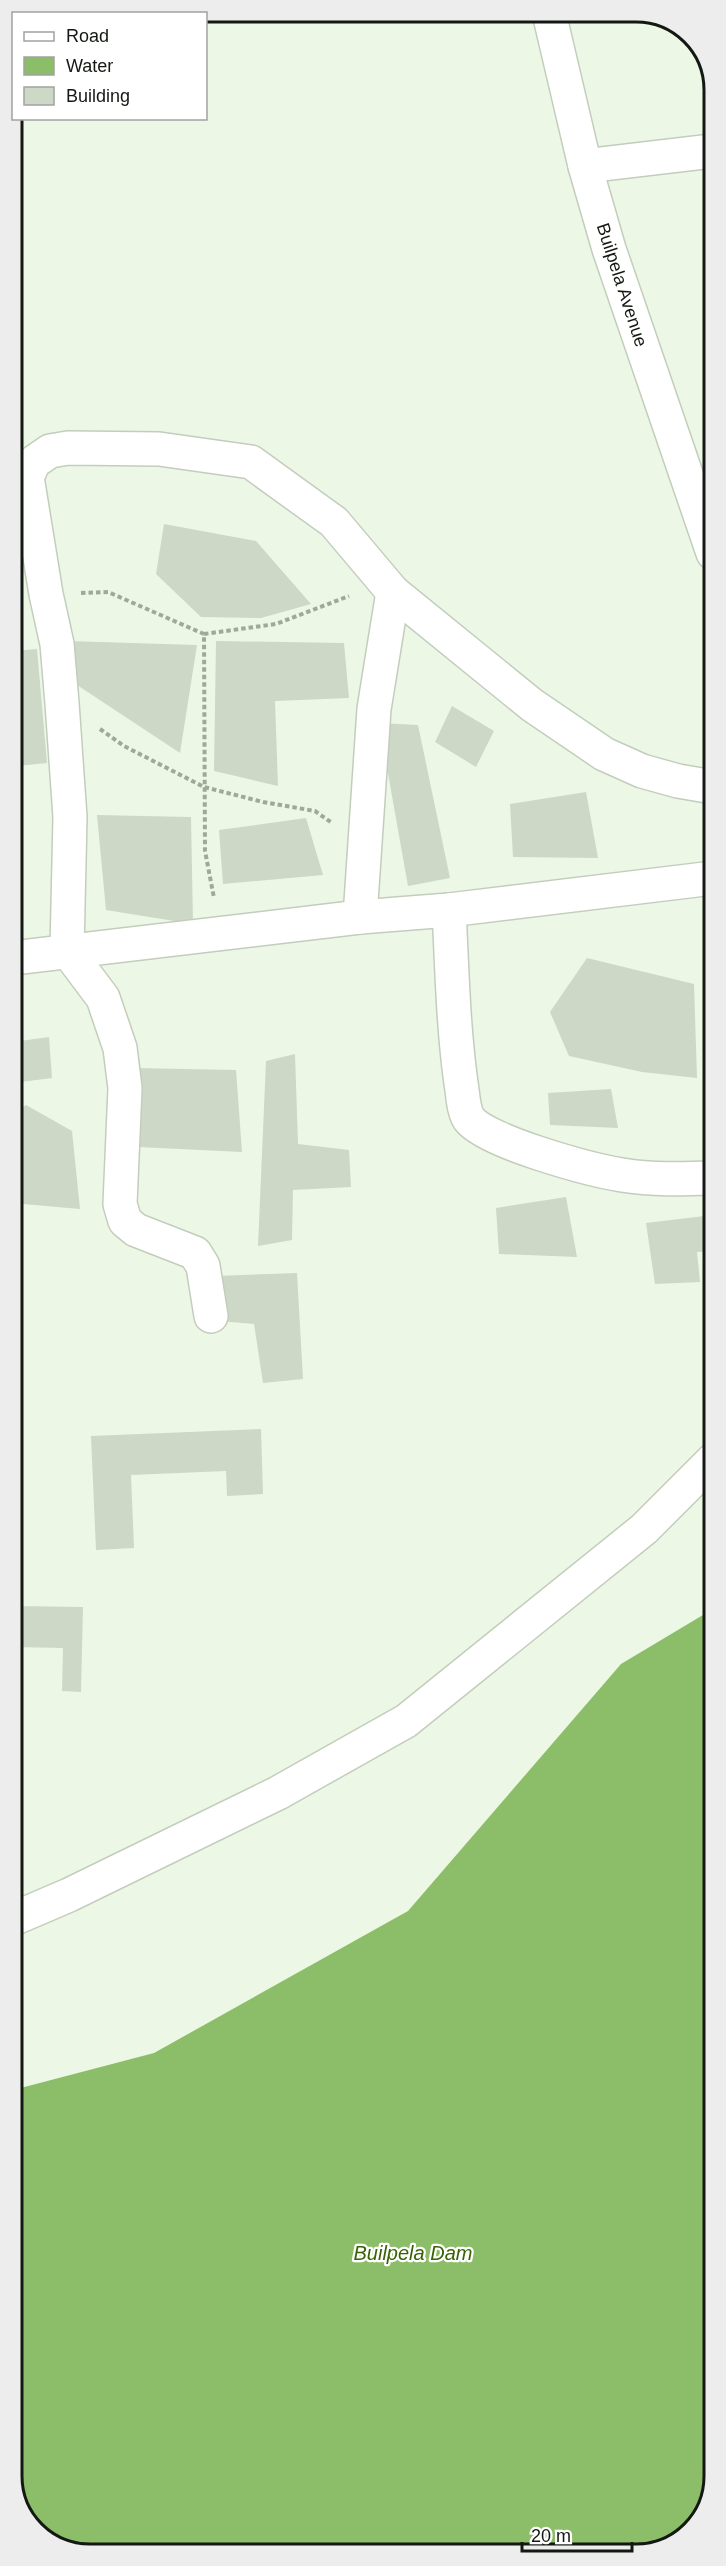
<svg xmlns="http://www.w3.org/2000/svg" width="726" height="2566" font-family="Arial,sans-serif">
	<style>
		.water { fill: #8cbd68 }
		.building { fill: #cdd8c6 }
		.lines { fill: none; stroke-linecap: round; stroke-linejoin: round }
		.minor-casing { stroke: #c3cdbc; stroke-width: 36 }
		.path { stroke: #9fa99a; stroke-width: 4; stroke-dasharray: 4.5 3; stroke-linecap: butt }
		.minor { stroke: #fff; stroke-width: 33 }
		.labels { text-anchor: middle; stroke-width: 4.5; stroke-linejoin: round; paint-order: stroke }
		.street-label { font-size: 18px; fill: #141812; stroke: #fff }
		.water-label { font-size: 20px; font-style: italic; fill: #376304; stroke: #fff }
		.rim { fill: none; stroke: #141812; stroke-width: 3 }
	</style>
	<rect width="100%" height="100%" fill="#ecf8e5"/>
	<polygon class="water" points="713,1609 714,2476 698,2524 651,2552 85,2554 39,2535 14,2491 13,2090 154,2053 408,1911 621,1664"/>
	<g class="building">
		<polygon points="164,524 256,541 311,604 261,618 201,617 156,574"/>
		<polygon points="68,641 197,645 180,753 71,681"/>
		<polygon points="216,641 344,643 349,698 275,701 278,786 214,771"/>
		<polygon points="37,649 47,763 17,766 12,723 13,651"/>
		<polygon points="452,706 494,731 476,767 435,742"/>
		<polygon points="379,723 418,725 450,878 408,886"/>
		<polygon points="586,792 598,858 513,857 510,804"/>
		<polygon points="97,815 191,817 193,924 106,910"/>
		<polygon points="306,818 323,875 223,884 219,830"/>
		<polygon points="587,958 694,984 697,1078 642,1072 569,1056 550,1012"/>
		<polygon points="49,1037 52,1078 13,1083 13,1042"/>
		<polygon points="295,1054 298,1144 349,1150 351,1187 293,1190 292,1240 258,1246 266,1061"/>
		<polygon points="134,1068 236,1070 242,1152 138,1147"/>
		<polygon points="611,1089 618,1128 550,1125 548,1093"/>
		<polygon points="26,1105 72,1131 80,1209 23,1204 13,1170 13,1113"/>
		<polygon points="566,1197 577,1257 499,1254 496,1208"/>
		<polygon points="713,1215 713,1251 697,1252 700,1282 655,1284 646,1223"/>
		<polygon points="297,1273 303,1379 263,1383 254,1324 219,1321 215,1276"/>
		<polygon points="261,1429 263,1494 227,1496 226,1471 131,1475 134,1548 96,1550 91,1436"/>
		<polygon points="13,1606 83,1607 81,1692 62,1691 63,1648 13,1647"/>
	</g>
	<g class="lines">
		<g class="minor-casing">
			<g id="minor">
				<polyline points="549,13 585,166 609,249 713,553"/>
				<polyline points="585,166 712,151"/>
				<path d="M 449,910 C 452,968 453,1026 461,1083 C 463,1094 463,1110 469,1119 C 486,1142 591,1170 622,1175 C 652,1180 683,1179 713,1178"/>
				<polyline points="360,917 374,709 393,592"/>
				<polyline points="13,958 360,917 449,910 713,878"/>
				<polyline points="211,1316 203,1266 195,1253 136,1230 125,1221 120,1204 125,1088 120,1048 103,998 67,950 70,817 62,703 57,644 46,594 27,477 34,462 50,451 68,448 159,449 251,462 334,522 393,592 532,705 604,754 642,771 678,781 713,787"/>
				<polyline points="13,1919 69,1895 278,1793 406,1721 644,1529 713,1460"/>
			</g>
		</g>
		<g class="path">
			<polyline points="81,593 108,592 204,634 205,851 214,898"/>
			<polyline points="204,634 276,624 349,596"/>
			<polyline points="100,729 124,746 204,787 263,802 315,811 332,823"/>
		</g>
		<use href="#minor" class="minor"/>
	</g>
	<g class="labels">
		<g class="street-label">
			<text transform="translate(622 285) rotate(72)" y="6">Builpela Avenue</text>
		</g>
		<g class="water-label">
			<text x="413" y="2260">Builpela Dam</text>
		</g>
	</g>
	<path d="M0 0H726V2566H0ZM90 22H636A68 68 0 0 1 704 90V2476A68 68 0 0 1 636 2544H90A68 68 0 0 1 22 2476V90A68 68 0 0 1 90 22Z" fill="#ecedec" fill-rule="evenodd"/>
	<path class="rim" d="M90 22H636A68 68 0 0 1 704 90V2476A68 68 0 0 1 636 2544H90A68 68 0 0 1 22 2476V90A68 68 0 0 1 90 22Z"/>
	<rect x="12" y="12" width="195" height="108" fill="#ffffff" stroke="#a1a3a0" stroke-width="1.5"/>
	<rect x="24" y="32" width="30" height="9" fill="#ffffff" stroke="#a1a3a0" stroke-width="1.5"/>
	<text x="66" y="42" font-size="18" fill="#141812">Road</text>
	<rect x="24" y="57" width="30" height="18" fill="#8cbd68" stroke="#a1a3a0" stroke-width="1.5"/>
	<text x="66" y="72" font-size="18" fill="#141812">Water</text>
	<rect x="24" y="87" width="30" height="18" fill="#cdd8c6" stroke="#a1a3a0" stroke-width="1.5"/>
	<text x="66" y="102" font-size="18" fill="#141812">Building</text>
	<path d="M522 2542v9h110v-9" fill="none" stroke="#141812" stroke-width="3"/>
	<text x="531" y="2542" font-size="18" fill="#141812" stroke="#ffffff" stroke-width="4.5" paint-order="stroke">20 m</text>
</svg>
